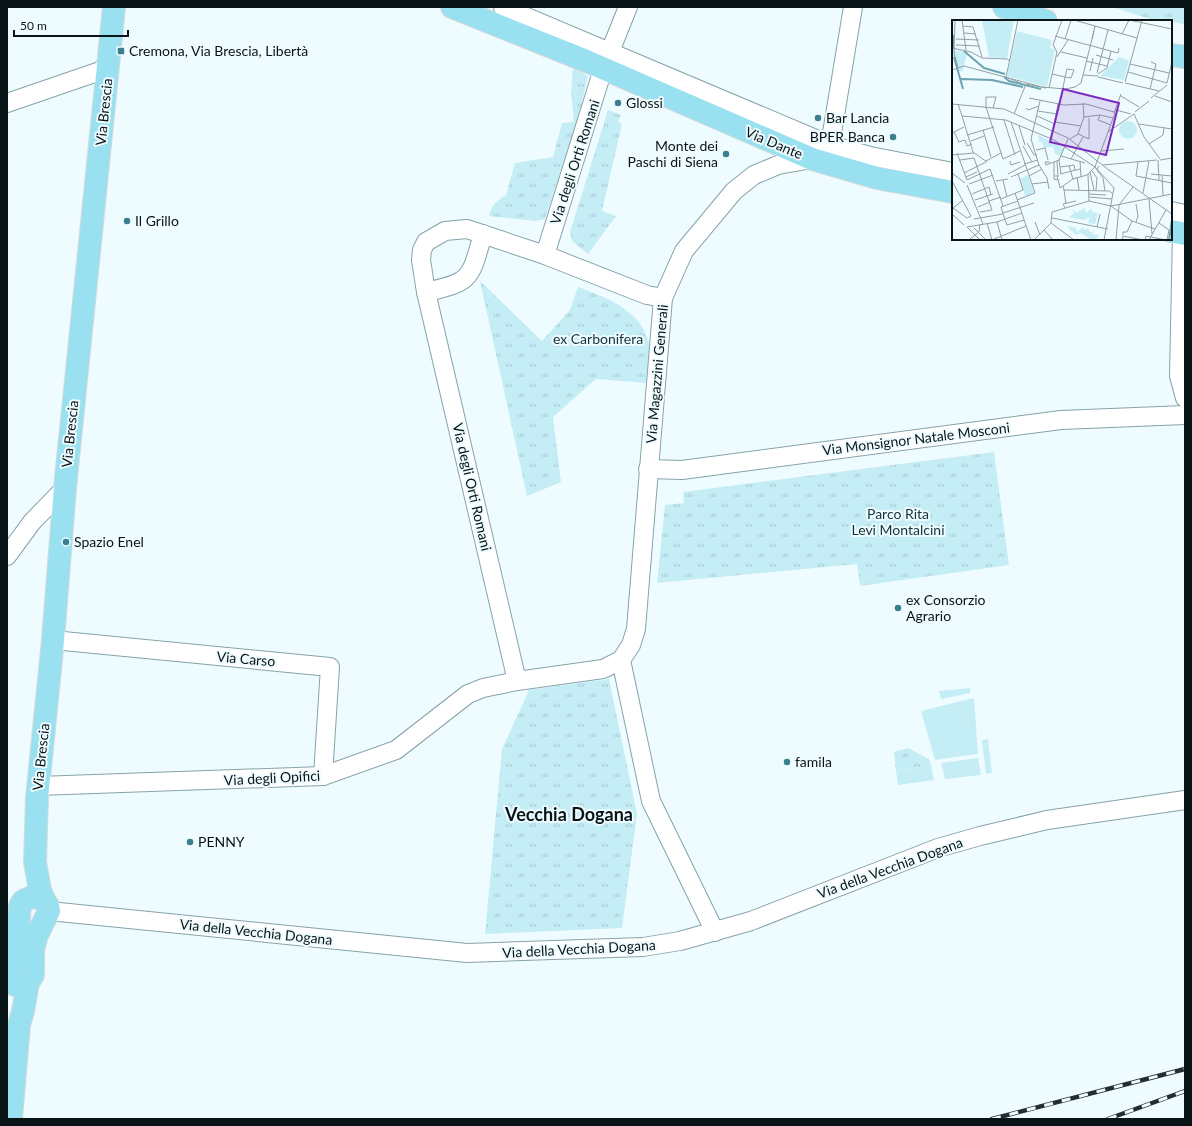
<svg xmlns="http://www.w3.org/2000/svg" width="1192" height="1126" font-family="Lato,sans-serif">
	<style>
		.grass { fill: url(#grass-tufts) }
		.garden { fill: #c5edf6 }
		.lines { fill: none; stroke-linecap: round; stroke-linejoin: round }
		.minor-casing { stroke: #85a3aa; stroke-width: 20 }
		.major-casing { stroke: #d8d9da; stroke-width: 24 }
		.minor { stroke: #fff; stroke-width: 18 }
		.major { stroke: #99e1f0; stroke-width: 22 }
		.rail-casing { stroke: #222e31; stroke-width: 4.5 }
		.rail { stroke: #effcff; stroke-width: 3; stroke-dasharray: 9; stroke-linecap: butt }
		.poi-dot { fill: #3a7f8d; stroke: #effcff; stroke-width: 1.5 }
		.labels { text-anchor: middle; stroke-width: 4; stroke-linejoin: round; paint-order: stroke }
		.poi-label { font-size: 14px; fill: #091417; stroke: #effcff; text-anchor: start }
		.street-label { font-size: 14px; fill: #091417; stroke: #effcff }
		.park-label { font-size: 14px; fill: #153339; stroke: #effcff }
		.district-label { font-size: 18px; font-weight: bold; fill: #091417; stroke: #effcff }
		.inset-river { fill: none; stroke: #6ca4b1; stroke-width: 2 }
		.inset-road { fill: none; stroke: #939fa2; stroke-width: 1 }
		.view { fill: #7b2cbf; fill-opacity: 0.15; stroke: #7b2cbf; stroke-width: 2 }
		.inset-edge { fill: none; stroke: #091417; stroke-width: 2 }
	</style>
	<defs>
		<pattern id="grass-tufts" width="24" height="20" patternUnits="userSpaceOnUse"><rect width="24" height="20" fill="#c5edf6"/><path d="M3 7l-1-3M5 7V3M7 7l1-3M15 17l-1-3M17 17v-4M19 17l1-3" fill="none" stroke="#a8cad2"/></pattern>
	</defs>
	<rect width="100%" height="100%" fill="#effcff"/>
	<g class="grass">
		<polygon points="1112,7 1185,7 1185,24 1150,19"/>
		<path d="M 573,67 L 588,76 L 577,122 L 545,219 L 535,221 L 489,216 C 491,205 497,201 506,195 L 515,163 L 553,157 L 562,123 L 574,122 L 571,91 Z"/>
		<polygon points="608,110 621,115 618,122 622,124 602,211 616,216 588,254 572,241 570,232"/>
		<path d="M 480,281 L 542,341 L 570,310 L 578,287 C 609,298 645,312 650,349 C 652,360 648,372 647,383 L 596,379 L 553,417 L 561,482 L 527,496 Z"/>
		<polygon points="994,452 1009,565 860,586 857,564 657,583 665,505 684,503 683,492"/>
		<polygon points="609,679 637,814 622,928 485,934 502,749 529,690"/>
		<polygon points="908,748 929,759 931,765 896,771 894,752"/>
	</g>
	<g class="garden">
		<polygon points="970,688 970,693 941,699 939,691"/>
		<polygon points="974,698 978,754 935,760 921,711"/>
		<polygon points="988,739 992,773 986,774 982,740"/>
		<polygon points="978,758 981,775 945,779 941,763"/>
		<polygon points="931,765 934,780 898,785 896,771"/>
	</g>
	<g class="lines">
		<g class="minor-casing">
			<g id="minor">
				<polyline points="503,7 830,145 870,156 953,172"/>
				<polyline points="7,103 109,68"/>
				<polyline points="830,145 853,7"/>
				<polyline points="1171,211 1185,214"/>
				<polyline points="1182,233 1179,376 1185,398"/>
				<polyline points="545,255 603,69 628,7"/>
				<path d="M 426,292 C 473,282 470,278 483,234"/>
				<polyline points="648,469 682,470 1061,420 1185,415"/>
				<polyline points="7,556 32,522 65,488"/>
				<polyline points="53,640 330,667 323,776"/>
				<polyline points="621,660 651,801 715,932"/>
				<polyline points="517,681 426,292 421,260 422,250 426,242 445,231 467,229 545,255 647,295 663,298"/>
				<polyline points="38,786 323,776 396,750 468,694 483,688 517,681 603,669 621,660 631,645 636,629 663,298 684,251 734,191 754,175 778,165 812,159"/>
				<polyline points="49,911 467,953 643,947 680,941 751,921 938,848 980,836 1047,820 1185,800"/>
			</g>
		</g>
		<g class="major-casing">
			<g id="major">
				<polyline points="452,7 584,60 812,159 877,178 953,192"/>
				<polyline points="1004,7 1046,21"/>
				<polyline points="1171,55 1185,57"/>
				<polyline points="1171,231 1185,234"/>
				<polyline points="44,900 40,890 35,862 37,798 53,640 65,488 114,7"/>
				<polyline points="11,1119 19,1025 23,1011 28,983 33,975 33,950 37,935 49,911 48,906 44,900 34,896 23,901 20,906 17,941 10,972 13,984 18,986 28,983"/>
			</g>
		</g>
		<use href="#minor" class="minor"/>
		<use href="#major" class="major"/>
		<g class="rail-casing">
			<g id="rail">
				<polyline points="992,1119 1185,1069"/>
				<polyline points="1108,1119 1185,1091"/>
			</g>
		</g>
		<use href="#rail" class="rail"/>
	</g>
	<g class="poi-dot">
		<rect x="117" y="47" width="8" height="8" rx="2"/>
		<circle cx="618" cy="103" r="4"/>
		<circle cx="818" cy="118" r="4"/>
		<circle cx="893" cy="137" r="4"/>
		<circle cx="726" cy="154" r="4"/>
		<circle cx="127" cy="221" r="4"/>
		<circle cx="66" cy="542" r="4"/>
		<circle cx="898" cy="608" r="4"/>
		<circle cx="787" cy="762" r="4"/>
		<circle cx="190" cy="842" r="4"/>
	</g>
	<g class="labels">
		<g class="poi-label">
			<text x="129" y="56">Cremona, Via Brescia, Libertà</text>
			<text x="626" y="108">Glossi</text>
			<text x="826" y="123">Bar Lancia</text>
			<text x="885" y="142" text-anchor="end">BPER Banca</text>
			<text x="718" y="151" text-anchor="end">Monte dei<tspan x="718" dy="16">Paschi di Siena</tspan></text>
			<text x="135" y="226">Il Grillo</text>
			<text x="74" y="547">Spazio Enel</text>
			<text x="906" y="605">ex Consorzio<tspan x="906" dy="16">Agrario</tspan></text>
			<text x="795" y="767">famila</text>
			<text x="198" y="847">PENNY</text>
		</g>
		<g class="street-label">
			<text transform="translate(104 112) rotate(-84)" y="5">Via Brescia</text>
			<text transform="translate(774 143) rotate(23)" y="5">Via Dante</text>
			<text transform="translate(575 162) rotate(-72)" y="5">Via degli Orti Romani</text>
			<text transform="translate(657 374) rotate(-85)" y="5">Via Magazzini Generali</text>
			<text transform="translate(70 434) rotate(-84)" y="5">Via Brescia</text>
			<text transform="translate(916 439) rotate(-7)" y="5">Via Monsignor Natale Mosconi</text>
			<text transform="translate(472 487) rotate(77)" y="5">Via degli Orti Romani</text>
			<text transform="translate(246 659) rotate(5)" y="5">Via Carso</text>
			<text transform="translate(41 757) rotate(-84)" y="5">Via Brescia</text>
			<text transform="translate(272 778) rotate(-3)" y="5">Via degli Opifici</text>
			<text transform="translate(890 868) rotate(-20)" y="5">Via della Vecchia Dogana</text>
			<text transform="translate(256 932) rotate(6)" y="5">Via della Vecchia Dogana</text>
			<text transform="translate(579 949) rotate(-3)" y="5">Via della Vecchia Dogana</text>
		</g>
		<g class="park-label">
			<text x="598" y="344">ex Carbonifera</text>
			<text x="898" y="519">Parco Rita<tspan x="898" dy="16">Levi Montalcini</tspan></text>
		</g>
		<g class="district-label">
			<text x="569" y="821">Vecchia Dogana</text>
		</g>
	</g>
	<g transform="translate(952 20)">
		<rect width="220" height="220" fill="#effcff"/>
		<path d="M 0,29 L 15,33 L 11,51 L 5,52 ZM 167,37 L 177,40 L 172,60 L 148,56 ZM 86,115 L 112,128 L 109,136 L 103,134 L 101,127 L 92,128 L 90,122 L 87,122 ZM 76,155 L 82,173 L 73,176 L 68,159 Z" fill="#c5edf6"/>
		<path d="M 65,11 L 100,20 L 98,28 L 103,30 L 95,67 L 55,56 Z" fill="#c5edf6"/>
		<path d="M 30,0 L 62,0 L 55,38 L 37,37 ZM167 110a9 9 0 1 1 18 0a9 9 0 1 1-18 0ZM 133,188 L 134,193 L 140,188 L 140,192 L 146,193 L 143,204 L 136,203 L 138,197 L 132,200 L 116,197 L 122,194 L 120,189 L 124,193 ZM 116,206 L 124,208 L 125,212 L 131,207 L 132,210 L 136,208 L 138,212 L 142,211 L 140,214 L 147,215 L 144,220 L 140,220 L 129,213 L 124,215 L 116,208 Z" fill="#c5edf6"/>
		<path class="inset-river" d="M 1,29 L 1,15M 12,31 L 32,48 L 53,54M 2,37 L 11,69M 52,57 L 57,61 L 89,69M 9,59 L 40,60 L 71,67M 217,220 L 220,200"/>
		<path class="inset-road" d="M 3,0 L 2,33 L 6,47M 10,0 L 14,30M 122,0 L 185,18M 177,0 L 220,9M 11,6 L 21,7 L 30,37M 12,13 L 24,14M 170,14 L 177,0M 103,16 L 166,33 L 167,28M 4,19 L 27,20M 113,19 L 119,0M 140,19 L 143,6M 4,25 L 28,26M 0,28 L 19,32 L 30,38 L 56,39M 109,32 L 135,38M 144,35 L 161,40M 105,37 L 116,20M 58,39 L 66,0M 134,41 L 155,46M 178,44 L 217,53M 0,50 L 12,46 L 90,67 L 113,69 L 123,67 L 129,63 L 142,11M 138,51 L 141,38M 176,52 L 215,63M 145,53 L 156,10M 100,54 L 113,57 L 119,58 L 122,50 L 115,49 L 113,57 L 111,68M 146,54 L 155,48 L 159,31M 131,55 L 146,56M 54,57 L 69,63M 54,57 L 58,39 L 56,41M 146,57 L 171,63M 173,62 L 190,0M 173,63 L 207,71M 215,63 L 220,42M 74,64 L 94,68M 97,68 L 105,32 L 101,25 L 110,0M 198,69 L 204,44 L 199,42M 169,76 L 187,87M 203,76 L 220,82M 77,78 L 112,85 L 134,84 L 162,92M 199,78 L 215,65M 88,81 L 79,119 L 87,145 L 95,158 L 97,169M 0,84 L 52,89 L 116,118 L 158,151M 6,84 L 10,96 L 54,100 L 102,120 L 143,147M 41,88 L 44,77 L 34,77 L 34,87 L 51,139 L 68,131M 74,88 L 76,90 L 87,86M 164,89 L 162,93 L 169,74M 164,90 L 179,94M 86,91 L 105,94M 183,92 L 197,81M 62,94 L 74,64M 182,94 L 192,117 L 208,139M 148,95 L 146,100 L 159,105M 10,96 L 21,132 L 35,142M 85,96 L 103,104M 132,97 L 148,95 L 161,98M 52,100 L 63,135M 59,102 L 83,173 L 65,180M 103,102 L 129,106M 187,104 L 220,109M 67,106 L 73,125M 31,110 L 39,137M 101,111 L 106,84M 2,112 L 7,122 L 13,120 L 15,126 L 20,124M 156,112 L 182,94M 0,113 L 12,107M 126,114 L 137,119 L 137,98M 15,115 L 42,107M 118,119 L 126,114 L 132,97 L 131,83M 19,121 L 32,116M 75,123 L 82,135 L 85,135M 197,124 L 211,115 L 212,107M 71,126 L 80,142M 84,130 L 93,128 L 96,140M 149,131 L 172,129M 5,133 L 15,160M 0,135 L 22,133M 109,136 L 133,143M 119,139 L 131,117M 8,140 L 22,138 L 40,190 L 28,192M 206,140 L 207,160M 208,140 L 220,138M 34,141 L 49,133M 58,141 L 59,145 L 68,142M 105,141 L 106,156M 128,141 L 129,157M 98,142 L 93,142 L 94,145 L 107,140M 102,142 L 102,159 L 105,160 L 106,156 L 103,156M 186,142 L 184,156 L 220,163M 72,144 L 86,140M 151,145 L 205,140M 117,146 L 121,159M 147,146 L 145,149 L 162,168 L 152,220M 108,147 L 122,145 L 123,150M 143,147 L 163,93M 157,150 L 220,194M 140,151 L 145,158 L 144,170M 138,152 L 142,170M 0,153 L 13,163M 12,153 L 34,142M 56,154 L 73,145M 108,154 L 128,149M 109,154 L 107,140 L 116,119M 136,154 L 137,181M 199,154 L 220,156M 210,155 L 211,176M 77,156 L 90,149M 14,157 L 25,152M 59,157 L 87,145M 125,157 L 127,170M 106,159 L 108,168 L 121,159 L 135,155 L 143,147 L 151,158 L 153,171M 15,160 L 38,149 L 51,186M 51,160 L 55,177M 0,161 L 19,196M 44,161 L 56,159M 17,164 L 41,155M 80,164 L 96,162M 15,165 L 31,204M 111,166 L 112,170 L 157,171 L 161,174M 112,170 L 114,184M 63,173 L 79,220M 191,173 L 197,141M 20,174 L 37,167 L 39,175M 137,174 L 154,175M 137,177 L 160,179M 49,179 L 71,170 L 66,154M 197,179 L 200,214M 23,180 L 41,174M 37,181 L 49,177M 66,181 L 49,187 L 53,200 L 55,205 L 72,200M 159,186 L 180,201 L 203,209M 26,187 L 38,182M 1,188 L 15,198 L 19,196M 1,188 L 11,180M 113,188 L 111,184 L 124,181M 100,192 L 137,181 L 159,186 L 220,174M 51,193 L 82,183M 0,194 L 12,205M 100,198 L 156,209M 22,199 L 51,194M 45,202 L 50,220M 83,202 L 88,215M 184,202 L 186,196 L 184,184M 35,203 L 40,220M 99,203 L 122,220M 207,203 L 217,210 L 215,220M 15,207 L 45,202 L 70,193M 15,207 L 28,220M 145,207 L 148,194M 22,208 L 34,220M 92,210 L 101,220M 171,215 L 171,212 L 175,212 L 180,201M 17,220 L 27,212 L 28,204M 40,220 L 74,206M 82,220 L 99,203 L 100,192M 164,220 L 167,185 L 181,167M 170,220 L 171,216 L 191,220M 193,220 L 194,216 L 214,220M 197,220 L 214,190"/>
		<path class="view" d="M 111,69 L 167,83 L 154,135 L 98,122 Z"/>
		<rect width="220" height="220" class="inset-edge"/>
	</g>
	<rect width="1192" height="1126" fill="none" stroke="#091417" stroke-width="16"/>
	<path d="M14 30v6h114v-6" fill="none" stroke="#091417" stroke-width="2"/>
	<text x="20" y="30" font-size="12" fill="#091417" stroke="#effcff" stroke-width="3" paint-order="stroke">50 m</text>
</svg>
